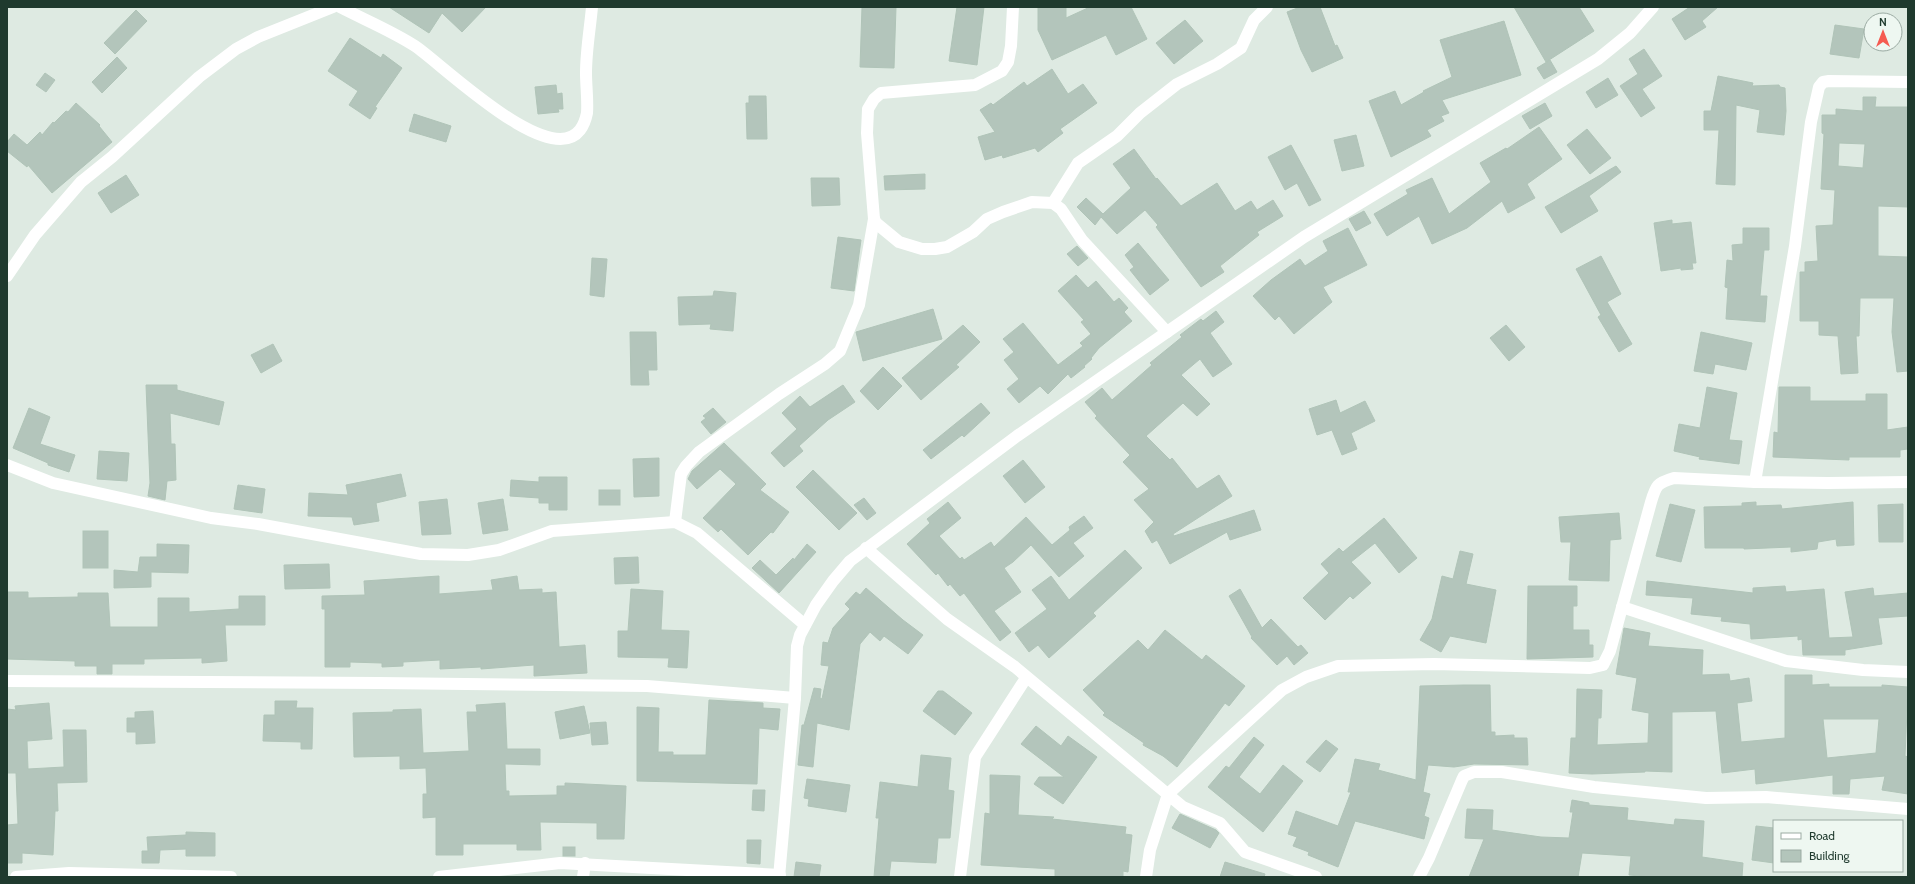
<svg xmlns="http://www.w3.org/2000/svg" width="1915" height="884" font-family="Cabin,sans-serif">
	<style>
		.building { fill: #b3c5bb; stroke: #b0c4b8; fill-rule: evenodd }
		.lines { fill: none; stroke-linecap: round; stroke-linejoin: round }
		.street { stroke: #fff; stroke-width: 12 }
	</style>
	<rect width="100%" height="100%" fill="#deeae2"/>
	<g class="building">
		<polygon points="389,7 486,7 462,32 442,13 429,33"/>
		<polygon points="862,7 896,7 894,68 860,67"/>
		<polygon points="957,7 984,7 977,65 949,61"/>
		<polygon points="1038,7 1066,7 1066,18 1090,7 1131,7 1147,39 1116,55 1106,35 1052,60 1038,30"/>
		<polygon points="1300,7 1320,7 1335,46 1337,45 1343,58 1312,72 1301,50 1287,12"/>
		<polygon points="1514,7 1579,7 1594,31 1546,62"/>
		<polygon points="1690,7 1718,7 1702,21 1706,27 1685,40 1672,19"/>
		<polygon points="136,10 147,21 115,54 104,43"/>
		<polygon points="1185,20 1203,41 1174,64 1156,43"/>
		<polygon points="1504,21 1521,75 1442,100 1449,113 1441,116 1444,121 1427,130 1431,136 1391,157 1369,101 1395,91 1401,105 1424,92 1423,91 1452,77 1440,40"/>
		<polygon points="1835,25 1864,29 1859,58 1830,54"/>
		<polygon points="350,38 381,58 383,54 402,68 375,107 377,108 370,119 349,105 358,91 328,71"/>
		<polygon points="1644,49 1662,76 1642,89 1655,108 1641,117 1620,86 1638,74 1629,59"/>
		<polygon points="117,57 127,68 102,93 92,82"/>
		<polygon points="1550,60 1557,72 1544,79 1537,68"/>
		<polygon points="1052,69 1068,94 1083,84 1097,103 1060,129 1063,133 1038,152 1035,148 1003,158 1002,155 985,160 978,137 995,132 980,110 991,103 993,105 1024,82 1027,86"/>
		<polygon points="45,73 55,80 46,92 36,85"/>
		<polygon points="1718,76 1753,83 1752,86 1779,85 1780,87 1785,88 1786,111 1784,135 1757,132 1760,110 1736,105 1735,185 1716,184 1719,130 1704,130 1704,111 1711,111"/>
		<polygon points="1608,78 1618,95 1596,108 1586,92"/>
		<polygon points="556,85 557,94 562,93 563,109 558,109 559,112 538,114 535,87"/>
		<polygon points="749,96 766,96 767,139 747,139 746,103 749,103"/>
		<path d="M 1863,97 L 1876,97 L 1875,107 L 1908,107 L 1908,207 L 1878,206 L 1878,256 L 1908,257 L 1908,371 L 1897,372 L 1892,332 L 1894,298 L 1860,298 L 1859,336 L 1856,336 L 1858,373 L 1841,374 L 1838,336 L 1819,335 L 1819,321 L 1800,321 L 1800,272 L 1805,272 L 1805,262 L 1818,261 L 1816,226 L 1833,225 L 1835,190 L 1821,189 L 1824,134 L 1822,133 L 1822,115 L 1836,115 L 1836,109 L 1863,111 ZM 1839,143 L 1865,144 L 1863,168 L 1838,166 Z"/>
		<polygon points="76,103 100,125 99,126 112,142 52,193 28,165 27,167 7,151 7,142 14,134 27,145 40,132 42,135 53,122 54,123 66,111 68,112"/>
		<polygon points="1545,103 1552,116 1530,129 1522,116"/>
		<polygon points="414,114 451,126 446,142 409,131"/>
		<polygon points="1539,127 1562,159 1527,184 1535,198 1508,213 1502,201 1467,228 1432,244 1419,216 1387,236 1374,214 1408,194 1406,190 1432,178 1449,214 1491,182 1480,163 1506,148 1507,149"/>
		<polygon points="1587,129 1611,158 1590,174 1567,145"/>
		<polygon points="1356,135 1364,166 1342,171 1334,140"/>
		<polygon points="1291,145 1321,200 1309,206 1297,183 1285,190 1268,157"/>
		<polygon points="1134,149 1156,179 1157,178 1181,206 1217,183 1235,211 1251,201 1257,210 1273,200 1283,216 1257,232 1259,235 1220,266 1224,272 1201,287 1156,227 1158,225 1145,210 1117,234 1101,217 1095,225 1077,207 1086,198 1103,214 1131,188 1113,164"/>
		<polygon points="1616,166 1621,172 1589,196 1598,211 1561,233 1545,207"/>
		<polygon points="925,174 925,189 885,190 884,176"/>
		<polygon points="126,175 139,195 111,213 98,193"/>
		<polygon points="811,178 839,178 840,205 812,206"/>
		<polygon points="1364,211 1371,223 1356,231 1349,219"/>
		<polygon points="1672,220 1672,224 1691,222 1696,263 1692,263 1693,269 1681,270 1681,268 1661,271 1654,223"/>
		<polygon points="1348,228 1367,265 1323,287 1332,302 1294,334 1279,316 1275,320 1253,296 1271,280 1300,259 1305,266 1328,251 1323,241"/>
		<polygon points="1743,228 1769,228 1769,250 1764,250 1760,296 1767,296 1765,322 1726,319 1728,288 1725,287 1727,260 1733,261 1732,245 1743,244"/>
		<polygon points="838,237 861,240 854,291 831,288"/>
		<polygon points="1138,243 1169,280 1150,295 1130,270 1134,267 1125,255"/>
		<polygon points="1077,246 1088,258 1078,266 1067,254"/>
		<polygon points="1601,256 1621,294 1607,302 1632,344 1619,352 1598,317 1601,315 1576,269"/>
		<polygon points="592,258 607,259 604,297 590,295"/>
		<polygon points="1076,275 1088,288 1096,281 1114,302 1119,298 1128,308 1124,312 1132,321 1099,348 1091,358 1092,359 1084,366 1085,367 1071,378 1068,374 1048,394 1040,386 1019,403 1007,389 1019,379 1004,360 1014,352 1003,339 1023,323 1058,365 1083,346 1080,343 1091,334 1081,322 1084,320 1058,291"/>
		<polygon points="714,291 736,293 733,331 710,329 711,324 679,325 678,297 713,296"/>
		<polygon points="933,309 942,339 863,361 856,332"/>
		<polygon points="1216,311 1224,322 1210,333 1232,364 1213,377 1200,359 1181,375 1210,404 1197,416 1183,403 1146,436 1170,460 1172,458 1197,489 1219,475 1232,496 1173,534 1174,536 1254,510 1261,530 1230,540 1227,532 1170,564 1157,540 1152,543 1145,531 1154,522 1134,500 1149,489 1123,462 1130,455 1095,418 1097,416 1085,402 1102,388 1112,400 1152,365 1150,363 1182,337 1180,335 1201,319 1203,321"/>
		<polygon points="963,325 980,342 956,365 959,367 921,400 902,378"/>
		<polygon points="1506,325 1525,347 1509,361 1490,338"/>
		<polygon points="630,332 656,332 657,370 648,370 649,385 631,385"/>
		<polygon points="1701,332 1752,343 1746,370 1715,364 1713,374 1694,371"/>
		<polygon points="273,344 282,361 261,373 251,355"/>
		<polygon points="883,367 902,386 878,410 860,391"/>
		<polygon points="146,385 177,385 177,390 224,402 219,425 170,413 171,444 175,444 176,480 167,481 165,500 148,496 150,483"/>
		<polygon points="843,385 855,402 828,420 799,446 803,451 784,467 771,453 797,429 782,413 800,396 810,407"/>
		<polygon points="1707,387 1737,393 1729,440 1742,441 1739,464 1699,459 1700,457 1674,451 1679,424 1700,428"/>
		<polygon points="1779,387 1810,387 1810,401 1866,401 1866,394 1887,394 1887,430 1908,427 1908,449 1900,450 1900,457 1849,457 1849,460 1773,457 1774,432 1778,433"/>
		<polygon points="1336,400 1340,413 1365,401 1375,421 1351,433 1357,449 1342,455 1332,430 1317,435 1309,409"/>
		<polygon points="981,403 990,413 964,437 962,435 931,459 923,450"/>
		<polygon points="29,408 50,417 40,444 75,455 69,472 48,465 48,463 13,448"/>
		<polygon points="713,408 726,422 711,434 701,422 706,418 703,416"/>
		<polygon points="724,443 766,484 760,490 789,512 773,533 771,532 748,555 721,529 718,532 703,518 736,484 720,469 697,489 688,479 692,471"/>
		<polygon points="99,451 129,453 127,481 97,479"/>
		<polygon points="659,458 659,496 634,497 633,459"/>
		<polygon points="1023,460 1045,487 1025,503 1003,476"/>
		<polygon points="813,470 857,513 839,530 796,487"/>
		<polygon points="401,474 406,496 376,503 379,521 354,525 352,517 308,516 309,493 348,495 346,485"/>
		<polygon points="539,477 567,477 567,510 549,510 549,503 539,503 539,498 510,496 511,480 539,482"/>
		<polygon points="238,485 265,489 262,513 234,509"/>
		<rect x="599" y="490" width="21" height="15"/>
		<polygon points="864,498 876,513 867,520 854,505"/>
		<polygon points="447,499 451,534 422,535 419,502"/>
		<polygon points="503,499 508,530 483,534 478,503"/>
		<polygon points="948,502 961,518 939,536 960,559 962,557 964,560 991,542 994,547 1026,517 1052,545 1070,530 1069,527 1084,516 1093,528 1073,543 1084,556 1059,577 1031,545 1013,562 1004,568 1021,592 994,611 1011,632 1000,641 964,593 960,596 950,584 948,586 938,573 936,575 907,544 930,523 927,519"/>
		<polygon points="1756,502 1756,506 1781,505 1782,509 1853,502 1854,545 1837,546 1836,539 1818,542 1817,549 1791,552 1791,547 1744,549 1744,548 1705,548 1704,507 1742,506 1742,503"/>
		<polygon points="1670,504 1695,510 1681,562 1656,556"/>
		<polygon points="1903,504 1903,542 1879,542 1878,505"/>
		<polygon points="1619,513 1621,539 1610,540 1609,581 1569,580 1571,542 1561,542 1559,517"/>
		<polygon points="1384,518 1417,558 1399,573 1375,543 1351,562 1371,583 1353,599 1350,596 1325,620 1303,598 1329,573 1321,564 1339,548 1343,552"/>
		<rect x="83" y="531" width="25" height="37"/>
		<polygon points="157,544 189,545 188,573 151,572 151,587 114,588 114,570 138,572 140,557 157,557"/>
		<polygon points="807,544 816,552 779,593 752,568 760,560 776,575 793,558 794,560"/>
		<polygon points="1125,550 1142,568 1093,613 1096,616 1049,658 1038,645 1029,652 1015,633 1047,609 1032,590 1051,576 1069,600"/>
		<polygon points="1460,551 1473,554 1466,584 1496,590 1486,643 1450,636 1441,652 1420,640 1432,619 1442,576 1453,579"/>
		<polygon points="638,557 639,583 615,584 614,558"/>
		<polygon points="329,564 330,588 285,589 284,565"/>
		<polygon points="439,576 439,594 493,590 491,580 517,576 519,590 542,589 542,593 556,592 559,647 585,645 587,673 534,676 534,665 481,669 481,667 440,669 440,660 403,662 403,666 382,667 382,663 350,662 350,667 325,667 325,609 322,609 322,596 365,595 364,581"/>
		<polygon points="1647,581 1753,593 1753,588 1785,586 1786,592 1824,589 1829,638 1853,637 1845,592 1873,588 1874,596 1908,593 1908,616 1878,618 1882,644 1845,650 1845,655 1803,655 1802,639 1798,640 1798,636 1751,639 1750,624 1721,621 1722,617 1691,614 1693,598 1646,595"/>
		<polygon points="1528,586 1577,586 1577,606 1573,606 1573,630 1589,630 1589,645 1593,645 1593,657 1527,659"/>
		<polygon points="866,588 903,620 923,635 908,654 884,636 880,641 870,632 860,644 849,730 817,723 813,767 798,765 802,725 804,725 814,688 821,689 820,698 822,699 829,666 821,665 823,642 828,643 833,628 850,609 845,604 856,592 860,595"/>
		<polygon points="631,589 663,591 661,630 689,631 687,668 668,667 669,658 618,657 618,631 628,631"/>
		<polygon points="1240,589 1262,628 1271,619 1298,647 1301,645 1308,653 1294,665 1287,656 1277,665 1251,638 1252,637 1229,596"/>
		<polygon points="7,592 28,592 28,598 78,597 78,593 108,593 110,627 158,627 158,598 189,598 189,612 239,609 239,596 265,596 265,625 225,625 227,661 202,663 202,658 144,659 144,664 112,664 112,674 97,674 97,666 75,666 75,661 7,659"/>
		<path d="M 1624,628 L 1650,633 L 1648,646 L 1703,650 L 1702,675 L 1729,674 L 1730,681 L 1749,678 L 1752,701 L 1737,703 L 1741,742 L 1785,738 L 1785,675 L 1812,675 L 1812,685 L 1829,684 L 1829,687 L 1882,687 L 1882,685 L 1908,687 L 1905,756 L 1908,757 L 1908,794 L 1882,790 L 1885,776 L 1850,779 L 1849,794 L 1833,794 L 1833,775 L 1756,784 L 1755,769 L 1722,773 L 1716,711 L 1672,712 L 1672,772 L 1645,771 L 1645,772 L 1592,774 L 1569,773 L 1571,738 L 1576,738 L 1577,689 L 1602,690 L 1601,718 L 1598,718 L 1597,745 L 1648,743 L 1649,713 L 1632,710 L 1637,678 L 1616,674 ZM 1823,719 L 1879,719 L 1876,753 L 1827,758 Z"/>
		<polygon points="1165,630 1202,660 1206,655 1245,686 1229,706 1225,703 1177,767 1163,756 1143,745 1144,743 1103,715 1105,713 1083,690 1138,640 1148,650"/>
		<polygon points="1464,685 1490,685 1491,732 1495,732 1495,736 1514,735 1514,738 1527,738 1528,765 1474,764 1454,767 1428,765 1423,792 1430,794 1424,816 1429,818 1424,839 1355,821 1338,867 1308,855 1309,852 1293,846 1297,837 1288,834 1296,811 1338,826 1351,792 1348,792 1355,759 1380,764 1378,770 1416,780 1420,686"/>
		<polygon points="938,691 943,691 972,713 955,735 923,711"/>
		<polygon points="709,700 763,703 763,708 780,709 778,730 759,728 757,784 637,781 637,707 659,708 658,752 673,752 673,755 706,755"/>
		<polygon points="275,701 297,701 296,708 313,708 312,749 301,749 301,742 263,741 264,715 275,715"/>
		<polygon points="49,703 52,739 27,741 28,769 64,767 63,730 86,730 87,782 57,783 58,811 55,811 53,855 22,853 22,863 7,863 7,825 18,824 16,773 7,773 7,709 16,710 15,706"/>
		<polygon points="505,703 507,749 540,749 540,765 505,764 506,791 509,791 509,796 557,795 557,786 565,786 565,783 626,786 624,839 597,839 597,823 540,822 541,850 517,850 517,844 463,844 463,855 436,855 436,817 423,818 423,794 427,794 426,768 400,769 400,756 354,757 353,713 393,712 393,710 421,709 423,753 469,751 467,712 477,712 476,705"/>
		<polygon points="584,706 590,733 560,739 555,712"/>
		<polygon points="153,711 155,743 136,744 136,732 127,732 127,718 135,718 135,712"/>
		<polygon points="606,722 608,744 592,745 590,723"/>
		<polygon points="1036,726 1061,746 1068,736 1097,757 1063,804 1034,784 1039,777 1064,777 1021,744"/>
		<polygon points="1254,737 1264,745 1239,777 1260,794 1283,765 1303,781 1263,832 1208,787 1226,766 1229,768"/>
		<polygon points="1326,740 1338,749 1320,772 1306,762"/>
		<polygon points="921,755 951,758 948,790 954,791 950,838 938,838 936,863 891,861 889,877 874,877 879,818 876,818 880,782 918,787"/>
		<polygon points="990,775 1020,776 1018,815 1054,817 1052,819 1126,827 1125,834 1132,835 1128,872 1123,871 1123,877 1055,877 1055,869 981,865 985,813 990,814"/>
		<polygon points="807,779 850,785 846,812 808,806 809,799 804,798"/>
		<polygon points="753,790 765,790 764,811 752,810"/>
		<polygon points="1572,800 1589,803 1589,805 1628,808 1627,820 1674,825 1675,819 1704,821 1702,857 1743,863 1742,877 1651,877 1629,875 1631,856 1582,853 1578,877 1469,877 1484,839 1465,838 1467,809 1493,810 1492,830 1541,837 1569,838 1573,812 1570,812"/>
		<polygon points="1180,814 1216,830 1219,833 1210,848 1172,828"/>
		<polygon points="1756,826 1774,828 1774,863 1752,860"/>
		<polygon points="186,832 215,833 215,856 186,856 186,849 160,850 159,863 142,863 142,851 148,851 147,837 186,835"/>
		<polygon points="747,840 761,840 760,864 747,863"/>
		<rect x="563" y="847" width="12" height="9"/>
		<polygon points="796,862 821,865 819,877 794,877"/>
		<polygon points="1225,862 1265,874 1264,877 1220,877"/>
	</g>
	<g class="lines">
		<g class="street">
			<path d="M 340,7 C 365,20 392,31 415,46 C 442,64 549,170 580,130 C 583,126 586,118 587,113 C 588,100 586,86 586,73 C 586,51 590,29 592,7"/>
			<polyline points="1053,203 1078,163 1117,136 1140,113 1177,84 1217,64 1241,48 1254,20 1267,7"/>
			<polyline points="874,219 876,223 899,242 922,249 935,249 947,247 973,232 987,219 1003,212 1032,202 1053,203 1061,209 1082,240 1167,332"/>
			<polyline points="7,276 35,235 81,182 112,157 199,77 236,49 258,37 333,7"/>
			<polyline points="7,465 53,483 211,518 258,524 421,554 468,555 499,550 552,531 675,522 697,533 805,625"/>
			<polyline points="1755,482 1795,246 1811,122 1819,87 1823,82 1829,81 1908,82"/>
			<polyline points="675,522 681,474 686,466 699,452 779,394 825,364 840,351 859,305 874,219 867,133 868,109 874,99 881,93 975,85 1002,71 1008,62 1011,46 1013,7"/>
			<polyline points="866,548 947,619 1015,667 1183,807 1220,823 1245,852 1316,877"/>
			<polyline points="1622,607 1786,661 1863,670 1908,672"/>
			<polyline points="7,681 379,683 647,686 795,698"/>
			<polyline points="16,877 69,873 231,877"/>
			<polyline points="439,877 560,863 780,875"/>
			<polyline points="583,877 585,863"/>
			<polyline points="779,877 795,698 797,646 800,635 816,605 833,581 850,561 1017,436 1304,237 1598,59 1630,33 1653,7"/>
			<polyline points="960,877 975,757 1026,678"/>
			<path d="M 1146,877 L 1150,850 L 1168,794 L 1282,690 L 1306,677 L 1338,666 L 1434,664 L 1590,668 L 1603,665 L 1610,651 L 1651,502 C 1656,485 1657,483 1674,478 L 1755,482 L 1828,483 L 1908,482"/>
			<polyline points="1419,877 1429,858 1462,780 1464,776 1474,772 1502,772 1594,787 1706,798 1766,797 1908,809"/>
		</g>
	</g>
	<rect width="1915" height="884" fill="none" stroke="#1f3a2e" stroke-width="16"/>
	<rect x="1773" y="820" width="130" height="52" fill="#eef7f1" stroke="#9baba3"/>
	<rect x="1781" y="833" width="20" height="6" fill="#ffffff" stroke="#9baba3"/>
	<text x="1809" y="840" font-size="12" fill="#1f3a2e">Road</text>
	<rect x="1781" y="850" width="20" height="12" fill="#b3c5bb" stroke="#9baba3"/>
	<text x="1809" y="860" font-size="12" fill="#1f3a2e">Building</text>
	<g transform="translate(1883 32)"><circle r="19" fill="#eef7f1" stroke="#9baba3"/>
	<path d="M0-3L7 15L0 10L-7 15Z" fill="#f55b51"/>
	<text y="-6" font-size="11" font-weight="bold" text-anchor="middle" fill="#1f3a2e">N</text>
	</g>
</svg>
